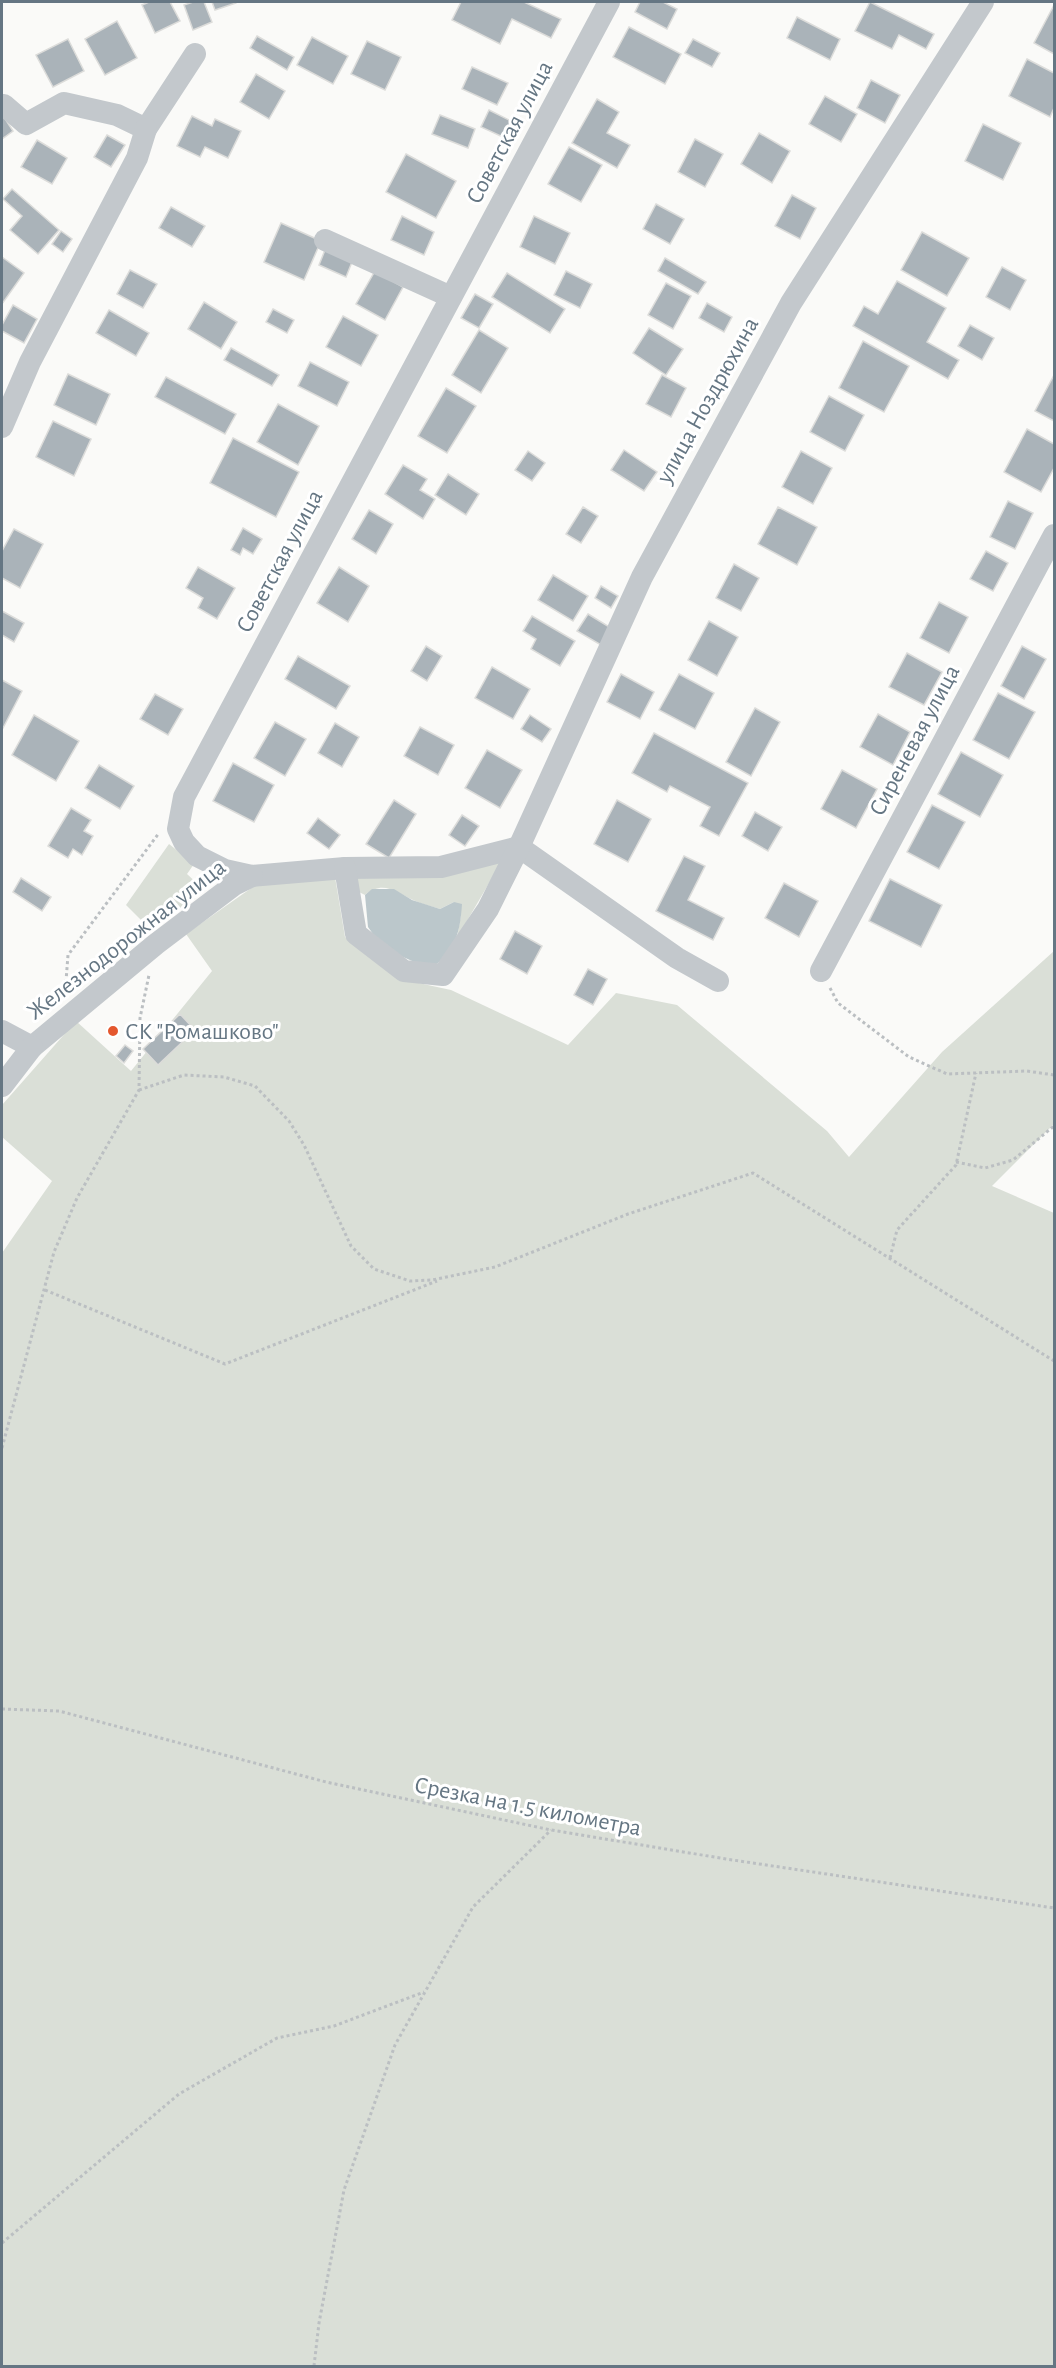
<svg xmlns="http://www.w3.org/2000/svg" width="1056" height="2368" font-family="'Alegreya Sans',sans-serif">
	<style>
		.green { fill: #dadfd7 }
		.water { fill: #bbc7cb }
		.building { fill: #aab3b9; stroke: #dcdcda; stroke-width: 1.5 }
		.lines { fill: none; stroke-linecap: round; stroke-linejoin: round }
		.path { stroke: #bbbfc2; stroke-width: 3; stroke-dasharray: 3 3; stroke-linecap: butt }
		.minor { stroke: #c3c8cc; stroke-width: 22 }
		.poi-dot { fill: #e4572e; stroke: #fff; stroke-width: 2 }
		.labels { text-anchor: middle; stroke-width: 6; stroke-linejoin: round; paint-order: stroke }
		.street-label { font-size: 24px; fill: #657683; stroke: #fff }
		.poi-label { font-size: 24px; fill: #657683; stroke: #fff; text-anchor: start }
	</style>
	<rect width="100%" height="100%" fill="#fafaf8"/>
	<g class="green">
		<polygon points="169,844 194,864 187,874 203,889 152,931 126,905"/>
		<path d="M 506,854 L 457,938 L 461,915 L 454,902 L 440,909 C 431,906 422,904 413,900 C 396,892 383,880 365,895 L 357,891 L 355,875 Z"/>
		<polygon points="335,877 345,937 400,979 451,990 568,1045 616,993 677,1005 827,1131 849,1157 942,1052 1054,951 1054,1124 992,1186 1054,1213 1054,2366 2,2366 2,1253 52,1181 2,1137 2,1105 76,1021 131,1071 212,971 186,934 260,882"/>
	</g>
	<path class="water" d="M 372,889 L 394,889 L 412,900 L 440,909 L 454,902 L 462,904 C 460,934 455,952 430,969 L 383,948 L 368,927 L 365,895 Z"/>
	<g class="building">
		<polygon points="149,2 170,2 180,21 155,33 142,5"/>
		<polygon points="193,2 204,2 212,22 193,30 184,5"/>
		<polygon points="212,2 236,2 236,3 215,10"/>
		<polygon points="461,2 524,2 561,19 551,38 512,19 500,44 452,20"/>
		<polygon points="640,2 663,2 677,9 667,29 635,12"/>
		<polygon points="870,2 934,34 926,49 899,35 892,49 855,31"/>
		<polygon points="1054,5 1054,54 1034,43"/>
		<polygon points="797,17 840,39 830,60 787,38"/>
		<polygon points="117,21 137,58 105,75 85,39"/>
		<polygon points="629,27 681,54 665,84 613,57"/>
		<polygon points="257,36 294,57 287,70 250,48"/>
		<polygon points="312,37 348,56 333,84 297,65"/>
		<polygon points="68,39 84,71 53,87 36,55"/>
		<polygon points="693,39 720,53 712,67 685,53"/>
		<polygon points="367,41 401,57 385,90 351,74"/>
		<polygon points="1027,59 1054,73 1054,108 1050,117 1009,96"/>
		<polygon points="472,67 508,83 497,105 462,89"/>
		<polygon points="256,74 285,91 269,119 240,102"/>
		<polygon points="871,80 900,95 885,123 857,108"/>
		<polygon points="825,96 857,114 841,142 809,124"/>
		<polygon points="597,99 619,112 607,133 630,145 617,168 572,143"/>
		<polygon points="489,110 513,122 505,138 481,127"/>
		<polygon points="440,115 475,129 468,148 432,134"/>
		<polygon points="192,116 212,126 215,119 241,131 228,158 205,147 200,157 177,146"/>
		<polygon points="4,117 13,131 2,139 2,118"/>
		<polygon points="983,124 1021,143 1003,180 965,161"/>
		<polygon points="759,133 790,151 772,183 741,164"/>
		<polygon points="107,135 125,145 111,167 94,157"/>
		<polygon points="695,139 723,154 705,187 678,172"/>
		<polygon points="37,140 67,158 52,184 21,167"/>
		<polygon points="569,147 602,165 581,202 548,184"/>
		<polygon points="406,154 456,181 436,218 386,192"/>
		<polygon points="12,189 59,230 38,254 10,230 22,216 3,199"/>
		<polygon points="792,195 816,208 800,239 775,226"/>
		<polygon points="656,204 684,219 670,244 643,229"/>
		<polygon points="171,207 205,226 192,247 159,228"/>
		<polygon points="402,216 434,232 424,255 391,240"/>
		<polygon points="534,216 570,233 555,264 520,247"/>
		<polygon points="281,223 321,241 304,280 264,262"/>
		<polygon points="61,231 72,239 63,252 52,244"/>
		<polygon points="922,232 969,258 947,296 901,270"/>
		<polygon points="325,250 352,262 346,277 319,265"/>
		<polygon points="2,257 24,273 2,304"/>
		<polygon points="665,258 706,282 698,294 658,271"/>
		<polygon points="1002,267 1026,280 1010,310 986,297"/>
		<polygon points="130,270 157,284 143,308 117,294"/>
		<polygon points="375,271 403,287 385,320 356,304"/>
		<polygon points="566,271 592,284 580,308 554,295"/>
		<polygon points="507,273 565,309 550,333 492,297"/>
		<polygon points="897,281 946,308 927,342 959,360 948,379 853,326 864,306 878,314"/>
		<polygon points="666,283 691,296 673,329 648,315"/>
		<polygon points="475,294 493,304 479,328 461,318"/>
		<polygon points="204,302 237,322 221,349 188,329"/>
		<polygon points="707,303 732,317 724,332 699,318"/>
		<polygon points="13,305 37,319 24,343 2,331 2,325"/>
		<polygon points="273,309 294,320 287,333 266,322"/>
		<polygon points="109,310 149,333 136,356 96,333"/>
		<polygon points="343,316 378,335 361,366 326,347"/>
		<polygon points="970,325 994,338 982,360 958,346"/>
		<polygon points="649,328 683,349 666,375 633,353"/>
		<polygon points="479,330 508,348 481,393 452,375"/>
		<polygon points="863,341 909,366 884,412 839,388"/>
		<polygon points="231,348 279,375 272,386 224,360"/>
		<polygon points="310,362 349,382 337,406 298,386"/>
		<polygon points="68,374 110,394 96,425 54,405"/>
		<polygon points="662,375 686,388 671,417 646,404"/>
		<polygon points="1054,375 1054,421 1035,411"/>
		<polygon points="166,377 236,414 225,434 155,397"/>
		<polygon points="446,388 476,406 447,453 418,436"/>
		<polygon points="829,396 864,415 845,451 810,432"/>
		<polygon points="278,404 319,426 298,465 257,442"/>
		<polygon points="53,421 91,439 74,476 36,457"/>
		<polygon points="1027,429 1054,444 1054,468 1041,492 1004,472"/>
		<polygon points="233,438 299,472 276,517 210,483"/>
		<polygon points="624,450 657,472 644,491 611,470"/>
		<polygon points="528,451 545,463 532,481 515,470"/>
		<polygon points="801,451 832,468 813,504 782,487"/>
		<polygon points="403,465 427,479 420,490 435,499 423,519 385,494"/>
		<polygon points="448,474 479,494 466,515 435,495"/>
		<polygon points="1008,501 1033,513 1015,549 990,537"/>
		<polygon points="583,507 598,516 581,543 566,534"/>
		<polygon points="778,507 817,527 797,565 758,544"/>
		<polygon points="369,510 393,524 376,554 352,539"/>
		<polygon points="243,528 262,539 253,554 243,548 240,555 231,550"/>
		<polygon points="14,529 43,544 20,588 2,578 2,551"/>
		<polygon points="986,551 1008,563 993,591 970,579"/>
		<polygon points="734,564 759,578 741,611 716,598"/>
		<polygon points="198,567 235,588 217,619 198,608 203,598 186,588"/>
		<polygon points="339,567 369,586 348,622 317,603"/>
		<polygon points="553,575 588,596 573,621 538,600"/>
		<polygon points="601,586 618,596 611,608 595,598"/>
		<polygon points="939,602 968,617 949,653 920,638"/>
		<polygon points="2,611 24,623 14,642 2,635"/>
		<polygon points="588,614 611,628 601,645 577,631"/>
		<polygon points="532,616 575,641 560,666 531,649 536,639 523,631"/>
		<polygon points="709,621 738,637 717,676 688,660"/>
		<polygon points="426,646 442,656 427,681 411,671"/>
		<polygon points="1022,646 1046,659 1024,699 1001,686"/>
		<polygon points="907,653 942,672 924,705 889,687"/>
		<polygon points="298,656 350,686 336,709 285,679"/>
		<polygon points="492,667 530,689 513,719 475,698"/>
		<polygon points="621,674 654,692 640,719 607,702"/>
		<polygon points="679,674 714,693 695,729 659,710"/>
		<polygon points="2,680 22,691 2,730"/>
		<polygon points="998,693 1035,712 1009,759 973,740"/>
		<polygon points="155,694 183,709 168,735 140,719"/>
		<polygon points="755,708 780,722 751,776 726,762"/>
		<polygon points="878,714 910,732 893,765 860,747"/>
		<polygon points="34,715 79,741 56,781 12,755"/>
		<polygon points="530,715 551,729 542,742 521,729"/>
		<polygon points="275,722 306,739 285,776 254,758"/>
		<polygon points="335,723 359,737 342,767 318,753"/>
		<polygon points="420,727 454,745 438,775 404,756"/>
		<polygon points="654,733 748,783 719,836 700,826 710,807 670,786 667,792 632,773"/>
		<polygon points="487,750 522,770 500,808 465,788"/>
		<polygon points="961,752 1003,775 980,817 938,794"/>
		<polygon points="233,763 274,785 254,822 213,801"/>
		<polygon points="99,765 134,786 120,809 85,788"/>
		<polygon points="842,770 877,789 856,828 821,809"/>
		<polygon points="394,800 416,814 389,858 366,844"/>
		<polygon points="617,800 651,819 628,862 594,844"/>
		<polygon points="932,805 965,822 939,869 907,852"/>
		<polygon points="71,808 91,820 84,831 93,836 82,855 73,849 68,858 48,846"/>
		<polygon points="755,812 782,827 768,851 742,836"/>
		<polygon points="462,815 479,826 465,846 449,835"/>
		<polygon points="318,818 340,835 329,849 307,833"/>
		<polygon points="684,856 705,866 688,900 724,918 713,940 656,911"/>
		<polygon points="21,878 51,897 42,911 13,892"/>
		<polygon points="890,879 942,905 921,947 869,921"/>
		<polygon points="784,883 818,901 799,937 765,918"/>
		<polygon points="515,931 542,946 527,974 500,959"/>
		<polygon points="588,969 607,979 593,1005 574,995"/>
		<polygon points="180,1014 195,1030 158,1065 143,1049"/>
		<polygon points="125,1045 133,1051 124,1063 116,1056"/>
	</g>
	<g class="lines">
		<g class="path">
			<polyline points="830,988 838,1003 909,1057 947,1074 1027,1071 1054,1075"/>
			<polyline points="65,994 68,955 159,833"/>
			<polyline points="139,1090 184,1075 224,1077 255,1086 289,1121 304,1145 351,1246 374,1269 410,1281 432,1280 495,1267 628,1214 753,1173 1054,1361"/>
			<polyline points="956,1162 985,1168 1013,1160 1054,1126"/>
			<polyline points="890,1258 897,1230 956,1165 976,1073"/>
			<polyline points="45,1290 225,1364 437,1281"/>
			<polyline points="2,1448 54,1252 77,1198 139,1090 140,1018 149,975"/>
			<polyline points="2,1709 59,1711 326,1782 551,1830 726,1859 1054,1908"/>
			<polyline points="2,2243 179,2094 277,2038 334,2026 424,1992"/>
			<polyline points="314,2366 319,2323 344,2190 395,2045 473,1907 551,1830"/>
		</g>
		<g class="minor">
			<polyline points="4,105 26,124 64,103 117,115 146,129 195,54"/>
			<polyline points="325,240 451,297"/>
			<polyline points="2,427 30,362 137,158 146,129"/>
			<polyline points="519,847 441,867 345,868 252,876 225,870 197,856 184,842 178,829 184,797 609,2"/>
			<polyline points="519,847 677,958 718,981"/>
			<polyline points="345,868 356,934 404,971 443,975 488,909 519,847 642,577 791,303 983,2"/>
			<polyline points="821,971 1054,535"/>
			<polyline points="2,1031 32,1047 156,944 234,885 252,876"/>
			<polyline points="2,1086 32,1047"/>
		</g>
	</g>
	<circle class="poi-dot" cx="113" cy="1031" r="6"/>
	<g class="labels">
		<g class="street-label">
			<text transform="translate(509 132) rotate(-62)" y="8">Советская улица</text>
			<text transform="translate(707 400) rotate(-61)" y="8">улица Ноздрюхина</text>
			<text transform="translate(279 561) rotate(-62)" y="8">Советская улица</text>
			<text transform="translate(914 740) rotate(-62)" y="8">Сиреневая улица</text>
			<text transform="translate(126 939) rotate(-38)" y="8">Железнодорожная улица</text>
			<text transform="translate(528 1806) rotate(11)" y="8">Срезка на 1.5 километра</text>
		</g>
		<g class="poi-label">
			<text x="125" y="1039">СК "Ромашково"</text>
		</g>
	</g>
	<rect width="1056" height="2368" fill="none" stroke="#657683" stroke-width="6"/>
</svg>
